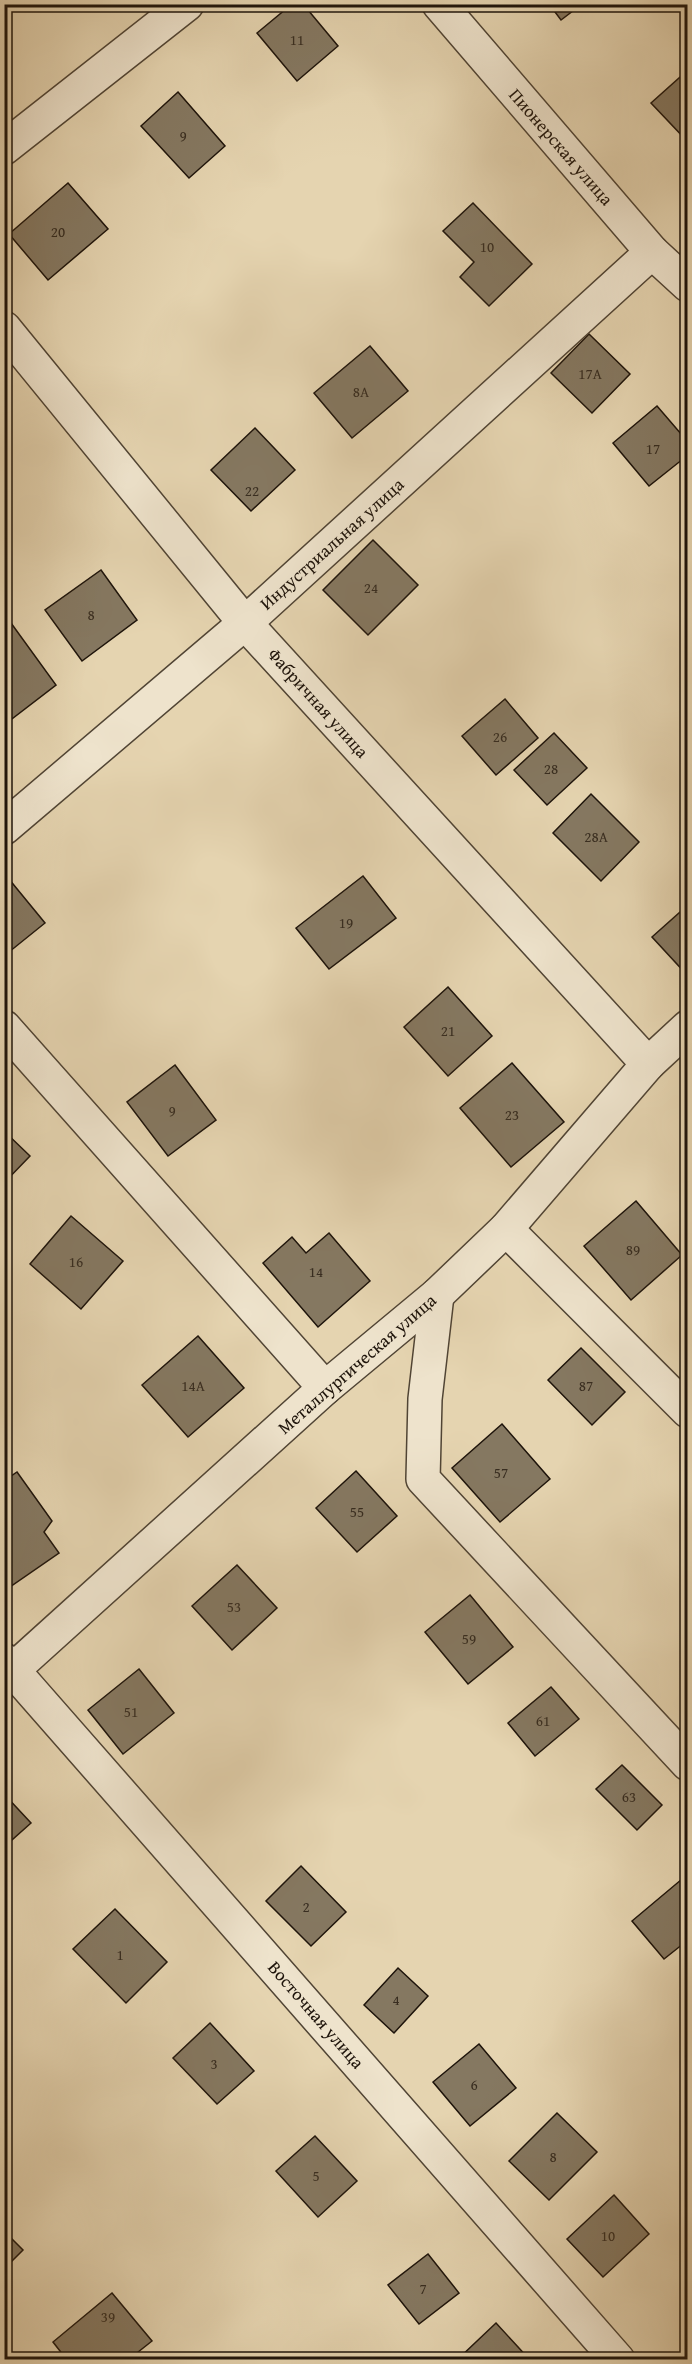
<svg xmlns="http://www.w3.org/2000/svg" width="692" height="2364" font-family="'Gentium Book Plus',serif">
	<style>
		.building { fill: #857861; stroke: #1e140b; stroke-width: 1.5 }
		.lines { fill: none; stroke-linecap: round; stroke-linejoin: round }
		.street-casing { stroke: #504434; stroke-width: 36 }
		.street { stroke: #eee3cc; stroke-width: 33 }
		.labels { text-anchor: middle; stroke-width: 4.5; stroke-linejoin: round; paint-order: stroke }
		.number-label { font-size: 15px; fill: #382d20 }
		.street-label { font-size: 18px; fill: #1e140b; stroke: #eee3cc }
	</style>
	<rect width="100%" height="100%" fill="#e5d4b0"/>
	<filter id="stains"><feTurbulence type="fractalNoise" baseFrequency=".00333" numOctaves="4"/><feColorMatrix values="0 0 0 0 .2 0 0 0 0 .09 0 0 0 0 .02 0 0 0 .5 -.17"/></filter>
	<radialGradient id="worn" r=".72"><stop offset=".6" stop-color="#630" stop-opacity="0"/><stop offset="1" stop-color="#630" stop-opacity=".3"/></radialGradient>
	<g class="building">
		<polygon points="292,4 303,4 338,46 297,81 257,33"/>
		<polygon points="549,4 582,4 561,20"/>
		<polygon points="688,70 688,142 651,103"/>
		<polygon points="178,92 225,146 189,178 141,126"/>
		<polygon points="68,183 108,229 48,280 9,234"/>
		<polygon points="473,203 532,264 489,306 460,277 474,262 443,231"/>
		<polygon points="589,334 630,374 592,413 551,373"/>
		<polygon points="370,346 408,391 352,438 314,393"/>
		<polygon points="657,406 688,442 688,455 649,486 613,443"/>
		<polygon points="255,428 295,470 251,511 211,470"/>
		<polygon points="373,540 418,585 368,635 323,590"/>
		<polygon points="101,570 137,620 82,661 45,610"/>
		<polygon points="11,623 56,685 4,725 4,628"/>
		<polygon points="505,699 538,738 496,775 462,736"/>
		<polygon points="554,733 587,768 547,805 514,770"/>
		<polygon points="591,794 639,842 601,881 553,833"/>
		<polygon points="4,873 45,923 4,956"/>
		<polygon points="363,876 396,918 329,969 296,928"/>
		<polygon points="688,905 688,976 652,937"/>
		<polygon points="448,987 492,1036 448,1076 404,1027"/>
		<polygon points="512,1063 564,1122 511,1167 460,1108"/>
		<polygon points="175,1065 216,1120 168,1156 127,1102"/>
		<polygon points="4,1131 30,1156 4,1183"/>
		<polygon points="636,1201 682,1255 631,1300 584,1246"/>
		<polygon points="71,1216 123,1261 81,1309 30,1264"/>
		<polygon points="329,1233 370,1281 318,1327 263,1263 292,1237 306,1253"/>
		<polygon points="198,1336 244,1388 188,1437 142,1385"/>
		<polygon points="581,1348 625,1392 592,1425 548,1380"/>
		<polygon points="502,1424 550,1479 500,1522 452,1468"/>
		<polygon points="356,1471 397,1516 357,1552 316,1508"/>
		<polygon points="17,1472 52,1521 44,1532 59,1553 4,1591 4,1481"/>
		<polygon points="237,1565 277,1608 232,1650 192,1606"/>
		<polygon points="470,1595 513,1647 468,1684 425,1632"/>
		<polygon points="139,1669 174,1713 123,1754 88,1710"/>
		<polygon points="551,1687 579,1719 535,1756 508,1723"/>
		<polygon points="622,1765 662,1805 637,1830 596,1789"/>
		<polygon points="4,1794 31,1823 4,1847"/>
		<polygon points="301,1866 346,1912 311,1946 266,1901"/>
		<polygon points="688,1874 688,1940 664,1959 632,1921"/>
		<polygon points="115,1909 167,1962 126,2003 73,1949"/>
		<polygon points="398,1968 428,1996 394,2033 364,2005"/>
		<polygon points="210,2023 254,2071 217,2104 173,2058"/>
		<polygon points="479,2044 516,2088 470,2126 433,2082"/>
		<polygon points="557,2113 597,2152 549,2200 509,2161"/>
		<polygon points="315,2136 357,2181 318,2217 276,2171"/>
		<polygon points="614,2195 649,2234 603,2277 567,2239"/>
		<polygon points="4,2231 23,2250 4,2269"/>
		<polygon points="428,2254 459,2293 419,2324 388,2285"/>
		<polygon points="112,2293 152,2341 128,2360 67,2360 53,2342"/>
		<polygon points="496,2323 530,2360 457,2360"/>
	</g>
	<g class="lines">
		<g class="street-casing">
			<g id="street">
				<polyline points="439,4 652,252 688,285"/>
				<polyline points="4,148 187,4"/>
				<polyline points="4,328 245,623 648,1064"/>
				<polyline points="4,828 245,623 652,252"/>
				<polyline points="4,1027 325,1388"/>
				<polyline points="506,1229 688,1411"/>
				<polyline points="437,1295 425,1399 423,1479 688,1764"/>
				<polyline points="4,1660 618,2360"/>
				<polyline points="4,1678 325,1388 437,1295 506,1229 648,1064 688,1027"/>
			</g>
		</g>
		<use href="#street" class="street"/>
	</g>
	<g class="labels">
		<g class="number-label">
			<text x="297" y="45">11</text>
			<text x="183" y="141">9</text>
			<text x="58" y="237">20</text>
			<text x="487" y="252">10</text>
			<text x="590" y="379">17А</text>
			<text x="361" y="397">8А</text>
			<text x="653" y="454">17</text>
			<text x="252" y="496">22</text>
			<text x="371" y="593">24</text>
			<text x="91" y="620">8</text>
			<text x="500" y="742">26</text>
			<text x="551" y="774">28</text>
			<text x="596" y="842">28А</text>
			<text x="346" y="928">19</text>
			<text x="448" y="1036">21</text>
			<text x="172" y="1116">9</text>
			<text x="512" y="1120">23</text>
			<text x="633" y="1255">89</text>
			<text x="76" y="1267">16</text>
			<text x="316" y="1277">14</text>
			<text x="193" y="1391">14А</text>
			<text x="586" y="1391">87</text>
			<text x="501" y="1478">57</text>
			<text x="357" y="1517">55</text>
			<text x="234" y="1612">53</text>
			<text x="469" y="1644">59</text>
			<text x="131" y="1717">51</text>
			<text x="543" y="1726">61</text>
			<text x="629" y="1802">63</text>
			<text x="306" y="1912">2</text>
			<text x="120" y="1960">1</text>
			<text x="396" y="2005">4</text>
			<text x="214" y="2069">3</text>
			<text x="474" y="2090">6</text>
			<text x="553" y="2162">8</text>
			<text x="316" y="2181">5</text>
			<text x="608" y="2241">10</text>
			<text x="423" y="2294">7</text>
			<text x="108" y="2322">39</text>
		</g>
		<g class="street-label">
			<text transform="translate(561 147) rotate(49)" y="6">Пионерская улица</text>
			<text transform="translate(332 544) rotate(-42)" y="6">Индустриальная улица</text>
			<text transform="translate(318 703) rotate(48)" y="6">Фабричная улица</text>
			<text transform="translate(357 1364) rotate(-41)" y="6">Металлургическая улица</text>
			<text transform="translate(316 2015) rotate(49)" y="6">Восточная улица</text>
		</g>
	</g>
	<rect width="692" height="2364" fill="none" stroke="#e5d4b0" stroke-width="24"/>
	<rect x="6" y="6" width="680" height="2352" fill="none" stroke="#1e140b" stroke-width="3"/>
	<rect x="12" y="12" width="668" height="2340" fill="none" stroke="#1e140b" stroke-width="1.5"/>
	<rect width="100%" height="100%" filter="url(#stains)"/>
	<rect width="100%" height="100%" fill="url(#worn)"/>
</svg>
